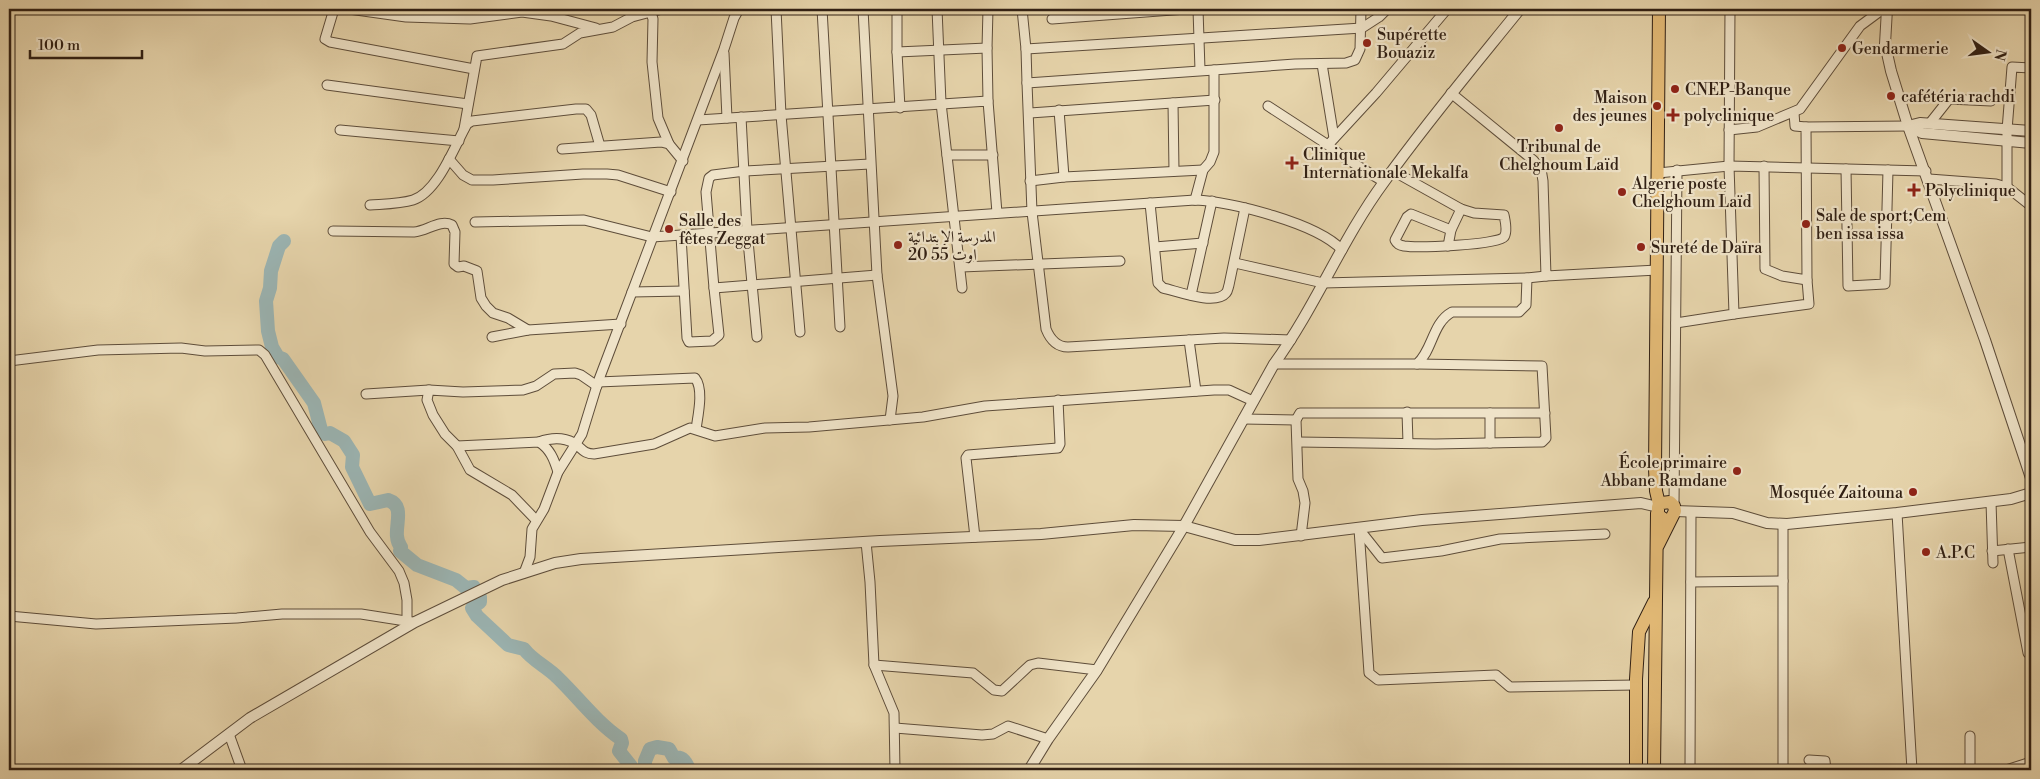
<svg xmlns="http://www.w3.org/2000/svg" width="2040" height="779" font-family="'Libre Bodoni',Amiri,serif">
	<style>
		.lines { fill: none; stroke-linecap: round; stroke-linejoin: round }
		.river { stroke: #9bb5b4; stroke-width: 14 }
		.minor-casing { stroke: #5e4d3a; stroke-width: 11 }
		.tertiary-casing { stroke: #5e4d3a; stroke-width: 12 }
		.primary-casing { stroke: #312014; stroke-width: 14 }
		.minor { stroke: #efe3c8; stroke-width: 9 }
		.tertiary { stroke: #efe3c8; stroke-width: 10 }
		.primary { stroke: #e3ba76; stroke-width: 12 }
		.poi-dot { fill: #8f2418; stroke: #efe3c8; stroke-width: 2 }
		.labels { text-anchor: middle; stroke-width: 4.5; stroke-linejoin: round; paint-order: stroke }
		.poi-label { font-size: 16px; fill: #312014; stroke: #efe3c8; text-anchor: start }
	</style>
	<rect width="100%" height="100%" fill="#e6d4ab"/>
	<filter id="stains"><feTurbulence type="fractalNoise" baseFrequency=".004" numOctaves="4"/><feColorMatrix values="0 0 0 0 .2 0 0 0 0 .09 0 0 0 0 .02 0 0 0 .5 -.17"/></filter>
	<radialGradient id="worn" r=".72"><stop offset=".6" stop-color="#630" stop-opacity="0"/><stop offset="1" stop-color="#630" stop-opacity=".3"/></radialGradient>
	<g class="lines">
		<g class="river">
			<path d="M 284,241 L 279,246 L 271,271 L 270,288 L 266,301 L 268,331 L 272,347 L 278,357 L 283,359 L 314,403 L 321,430 L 325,434 L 330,433 L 344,441 L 353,455 L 352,467 L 370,504 L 388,500 C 409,507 389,532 401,547 L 400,551 L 417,565 L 456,580 L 466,588 L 474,587 L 480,597 L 480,602 L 472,608 L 477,616 L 508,645 L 524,649 C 532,660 547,667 557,677 C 578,697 596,722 621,739 L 622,743 L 619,751 L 631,766 L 630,770"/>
			<path d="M 645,770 L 645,761 L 650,749 L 657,747 L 669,749 L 674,758 C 683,756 687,763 689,770"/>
		</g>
		<g class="minor-casing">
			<g id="minor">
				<polyline points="334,9 325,39 330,42 474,69"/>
				<polyline points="349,9 406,17 470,19 522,12 551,16 596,28"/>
				<polyline points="776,9 781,115 800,332"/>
				<polyline points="822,9 840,327"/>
				<polyline points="863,9 877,275 893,396 890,420"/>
				<polyline points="897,9 897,52 900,108"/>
				<polyline points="937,9 941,103 962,288"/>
				<polyline points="1022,9 1026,49 1362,28 1379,17 1387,9"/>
				<polyline points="1198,9 1200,70"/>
				<polyline points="651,13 653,19 652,62 658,118 669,144"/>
				<polyline points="1052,19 1186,9"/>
				<polyline points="987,48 988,101"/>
				<polyline points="1026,49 1027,83"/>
				<polyline points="897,52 987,48 988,9"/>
				<polyline points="724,53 727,118"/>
				<polyline points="1322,64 1334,138"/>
				<path d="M 1214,70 L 1027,83 L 1032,212 L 1046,329 C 1050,339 1056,347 1068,347 L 1224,338 L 1291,340"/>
				<polyline points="327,85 468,104"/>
				<polyline points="1451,93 1533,160 1541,169 1543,181 1546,276 1657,270"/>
				<polyline points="1173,103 1174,171"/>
				<polyline points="1268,106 1328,145"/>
				<polyline points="1059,110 1064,177"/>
				<polyline points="1030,113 1215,100"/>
				<polyline points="741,117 747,230 757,337"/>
				<polyline points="698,120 988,101 997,213"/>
				<polyline points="1930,123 1949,99 1991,101"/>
				<polyline points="1806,127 1908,126"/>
				<polyline points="464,129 477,56 563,44 580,33 613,27 632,17 662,9"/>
				<polyline points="340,130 459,141"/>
				<polyline points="1729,130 1757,127 1800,109 1860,26 1883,9"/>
				<polyline points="562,149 661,142 669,144 683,161"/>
				<polyline points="947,155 993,155"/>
				<polyline points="449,159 463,175 472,180 493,180 583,174 607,174 618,175 671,192"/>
				<polyline points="870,164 745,171 713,175 709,178 706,192 714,288 877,275"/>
				<polyline points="1764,166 1765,269 1782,276 1807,280 1806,127 1795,126 1794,113"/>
				<polyline points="1846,169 1848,286 1885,284 1888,170"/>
				<polyline points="1393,171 1461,209 1451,230 1448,246"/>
				<polyline points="1658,173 1729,166 1926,171"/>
				<polyline points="1929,179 1996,184 2007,187 2031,206"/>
				<polyline points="1030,181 1064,177 1203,170"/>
				<polyline points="1384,182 1342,156 1328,145 1376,93 1447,9"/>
				<polyline points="2007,187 2007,130 2012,67 2031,68"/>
				<polyline points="1195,200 1203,170 1210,162 1214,152 1214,70 1295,64 1346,63 1355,60 1360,49 1361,9"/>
				<path d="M 1150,203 L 1158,283 L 1163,288 C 1177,291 1215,306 1226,293 C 1228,291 1228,288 1229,285 L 1245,208"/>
				<path d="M 370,205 C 384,204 400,204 413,200 C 438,192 455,145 467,124 L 472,121 L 576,109 L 586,109 L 591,115 L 600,146"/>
				<path d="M 475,222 L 584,220 L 652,237 L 1195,200 C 1232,202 1317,223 1342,250"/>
				<path d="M 1451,230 L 1411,214 L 1407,217 L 1395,240 C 1397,244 1399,245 1404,246 C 1417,248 1498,245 1504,237 C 1508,232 1505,220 1504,215 L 1474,213 L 1461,209"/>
				<path d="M 333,231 L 414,232 C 427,231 440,219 452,225 L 455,232 L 454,264 L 458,267 L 464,266 L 477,271 L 481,298 L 486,306 L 493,313 L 508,318 L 528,330"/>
				<polyline points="681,236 687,338 689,342 712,341 719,335 714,288"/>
				<polyline points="1155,247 1203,243"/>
				<polyline points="1235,263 1323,283 1527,278 1546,276"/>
				<polyline points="961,267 1120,261"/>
				<polyline points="632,292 684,291"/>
				<polyline points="1191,295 1212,201"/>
				<polyline points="1734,314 1809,304 1807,280"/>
				<polyline points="1676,323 1734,314 1729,166 1730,9"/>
				<polyline points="492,337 528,330 621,324"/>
				<polyline points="1189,340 1196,391"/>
				<polyline points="9,361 98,350 181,348 205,351 259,350 265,355 370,532 399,571 404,583 407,600 407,621"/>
				<path d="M 1274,364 L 1417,364 C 1433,350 1432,323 1452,312 L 1519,312 L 1526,305 L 1527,278"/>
				<path d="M 598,382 L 695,378 C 704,389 698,415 696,429"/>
				<polyline points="366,394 429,390"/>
				<polyline points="1407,412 1408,443"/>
				<polyline points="1490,413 1490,443"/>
				<polyline points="1243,419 1296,420"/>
				<path d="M 539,442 C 550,438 563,437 574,443 C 582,448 583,454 594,454 L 654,444 L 690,428 L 715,436 L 765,428 L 809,427 L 923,417 L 985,406 L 1214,390 L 1229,390 L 1253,401"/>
				<polyline points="1298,442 1435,444 1542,442 1546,438 1542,366 1417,364"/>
				<path d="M 457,446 L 539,442 C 550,449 554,459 558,472"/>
				<polyline points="1991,502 1993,563"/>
				<polyline points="1674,506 1677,170"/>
				<polyline points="1897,513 1912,770"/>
				<polyline points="536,520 512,495 470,470 457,446 445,434 433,415 427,400 429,390 463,392 523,390 536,386 554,374 575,373 581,375 597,386"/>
				<polyline points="1359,529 1369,673 1378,680 1496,675 1510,687 1636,685"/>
				<polyline points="1359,529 1382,558 1441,551 1500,539 1605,534"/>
				<polyline points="1301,536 1305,503 1303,491 1298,479 1296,420 1300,413 1545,413"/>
				<polyline points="975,537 966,458 968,455 1058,448 1060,444 1058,400"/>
				<polyline points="866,542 870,582 874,665 894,713 895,770"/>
				<polyline points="2008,549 2028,653 2031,653"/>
				<polyline points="1992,551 2031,547"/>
				<polyline points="524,573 530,557 532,529 544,509 558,472 582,434 598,382 724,49 734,18 739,9"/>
				<polyline points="1691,582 1783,581"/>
				<polyline points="9,616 96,624 237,618 282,614 361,614 412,622"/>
				<polyline points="874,665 973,673 994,690 1002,691 1030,665 1038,663 1097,670"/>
				<polyline points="895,728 982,735 993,734 1008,726 1048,739"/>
				<polyline points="229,734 242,770"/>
				<polyline points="1809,760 1825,761 1826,770"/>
				<polyline points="1690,770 1691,512"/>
				<polyline points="1783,770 1783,524"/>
				<polyline points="1970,770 1970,736"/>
				<polyline points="2006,770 2031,762"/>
			</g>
		</g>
		<g class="tertiary-casing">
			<g id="tertiary">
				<polyline points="1887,9 1885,44 1891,71 1908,126 1985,340 2031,478"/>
				<polyline points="1908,126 1922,133 2031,143"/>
				<polyline points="1908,126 1920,123 2031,131"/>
				<polyline points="1675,511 1733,513 1767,523 1787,524 1897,513 2011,499 2031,493"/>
				<path d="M 181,770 L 250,718 L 415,622 L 502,580 L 555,563 L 581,559 L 880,541 L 1041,534 L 1134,525 L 1184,526 L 1274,364 C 1316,306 1342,239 1384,182 C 1427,122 1474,66 1520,9"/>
				<polyline points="1029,770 1048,739 1097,670 1184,526 1235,540 1259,540 1422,520 1641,503 1658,507"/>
			</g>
		</g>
		<g class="primary-casing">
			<g id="primary">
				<polyline points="1659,9 1655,469 1656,491 1659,504"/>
				<polyline points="1658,545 1675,511 1674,506 1670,502 1662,503 1658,507 1658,515 1665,520 1670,519"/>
				<polyline points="1636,770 1636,679 1639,632 1654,602"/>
				<polyline points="1654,770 1657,513"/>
			</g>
		</g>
		<use href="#minor" class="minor"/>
		<use href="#tertiary" class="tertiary"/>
		<use href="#primary" class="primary"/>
	</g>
	<g class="poi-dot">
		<circle cx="1367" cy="43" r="5"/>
		<circle cx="1842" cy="48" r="5"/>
		<circle cx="1675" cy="89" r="5"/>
		<circle cx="1891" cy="96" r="5"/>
		<circle cx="1657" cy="106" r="5"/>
		<path d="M1670.5 107.5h5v5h5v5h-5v5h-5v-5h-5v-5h5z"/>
		<circle cx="1559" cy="128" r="5"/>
		<path d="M1289.5 155.5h5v5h5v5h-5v5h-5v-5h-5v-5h5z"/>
		<path d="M1911.5 182.5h5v5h5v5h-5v5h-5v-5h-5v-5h5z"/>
		<circle cx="1622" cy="192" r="5"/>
		<circle cx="1806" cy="224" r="5"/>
		<circle cx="669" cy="229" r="5"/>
		<circle cx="898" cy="245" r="5"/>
		<circle cx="1641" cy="247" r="5"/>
		<circle cx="1737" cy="471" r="5"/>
		<circle cx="1913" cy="492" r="5"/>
		<circle cx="1926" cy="552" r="5"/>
	</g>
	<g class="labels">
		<g class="poi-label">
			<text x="1377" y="40">Supérette<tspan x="1377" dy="18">Bouaziz</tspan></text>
			<text x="1852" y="54">Gendarmerie</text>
			<text x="1685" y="95">CNEP-Banque</text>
			<text x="1901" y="102">cafétéria rachdi</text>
			<text x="1647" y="103" text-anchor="end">Maison<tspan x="1647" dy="18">des jeunes</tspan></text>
			<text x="1684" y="121">polyclinique</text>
			<text x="1559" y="152" text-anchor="middle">Tribunal de<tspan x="1559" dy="18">Chelghoum Laïd</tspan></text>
			<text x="1303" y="160">Clinique<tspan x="1303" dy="18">Internationale Mekalfa</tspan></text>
			<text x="1632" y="189">Algerie poste<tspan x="1632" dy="18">Chelghoum Laïd</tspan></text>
			<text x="1925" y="196">Polyclinique</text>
			<text x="1816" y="221">Sale de sport;Cem<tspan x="1816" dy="18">ben issa issa</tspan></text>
			<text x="679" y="226">Salle des<tspan x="679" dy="18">fêtes Zeggat</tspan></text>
			<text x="908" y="242">المدرسة الإبتدائية<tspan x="908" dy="18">20 اوت 55</tspan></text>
			<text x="1651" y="253">Sureté de Daïra</text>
			<text x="1727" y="468" text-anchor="end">École primaire<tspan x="1727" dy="18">Abbane Ramdane</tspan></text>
			<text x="1903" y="498" text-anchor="end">Mosquée Zaitouna</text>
			<text x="1936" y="558">A.P.C</text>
		</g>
	</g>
	<rect width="2040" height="779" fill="none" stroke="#e6d4ab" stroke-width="30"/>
	<rect x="10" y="10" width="2020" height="759" fill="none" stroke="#312014" stroke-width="2.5"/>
	<rect x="15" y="15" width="2010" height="749" fill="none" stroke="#312014"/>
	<g transform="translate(1988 52) rotate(104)" stroke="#efe3c8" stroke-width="4" paint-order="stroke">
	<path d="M0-4L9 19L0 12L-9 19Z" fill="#312014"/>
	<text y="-8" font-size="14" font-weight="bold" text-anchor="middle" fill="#312014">N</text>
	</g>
	<path d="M30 50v8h112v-8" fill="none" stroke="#312014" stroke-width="2.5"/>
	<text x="38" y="50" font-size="15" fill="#312014" stroke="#efe3c8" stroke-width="4" paint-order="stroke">100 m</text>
	<rect width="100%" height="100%" filter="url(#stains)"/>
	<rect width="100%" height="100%" fill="url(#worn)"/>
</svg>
